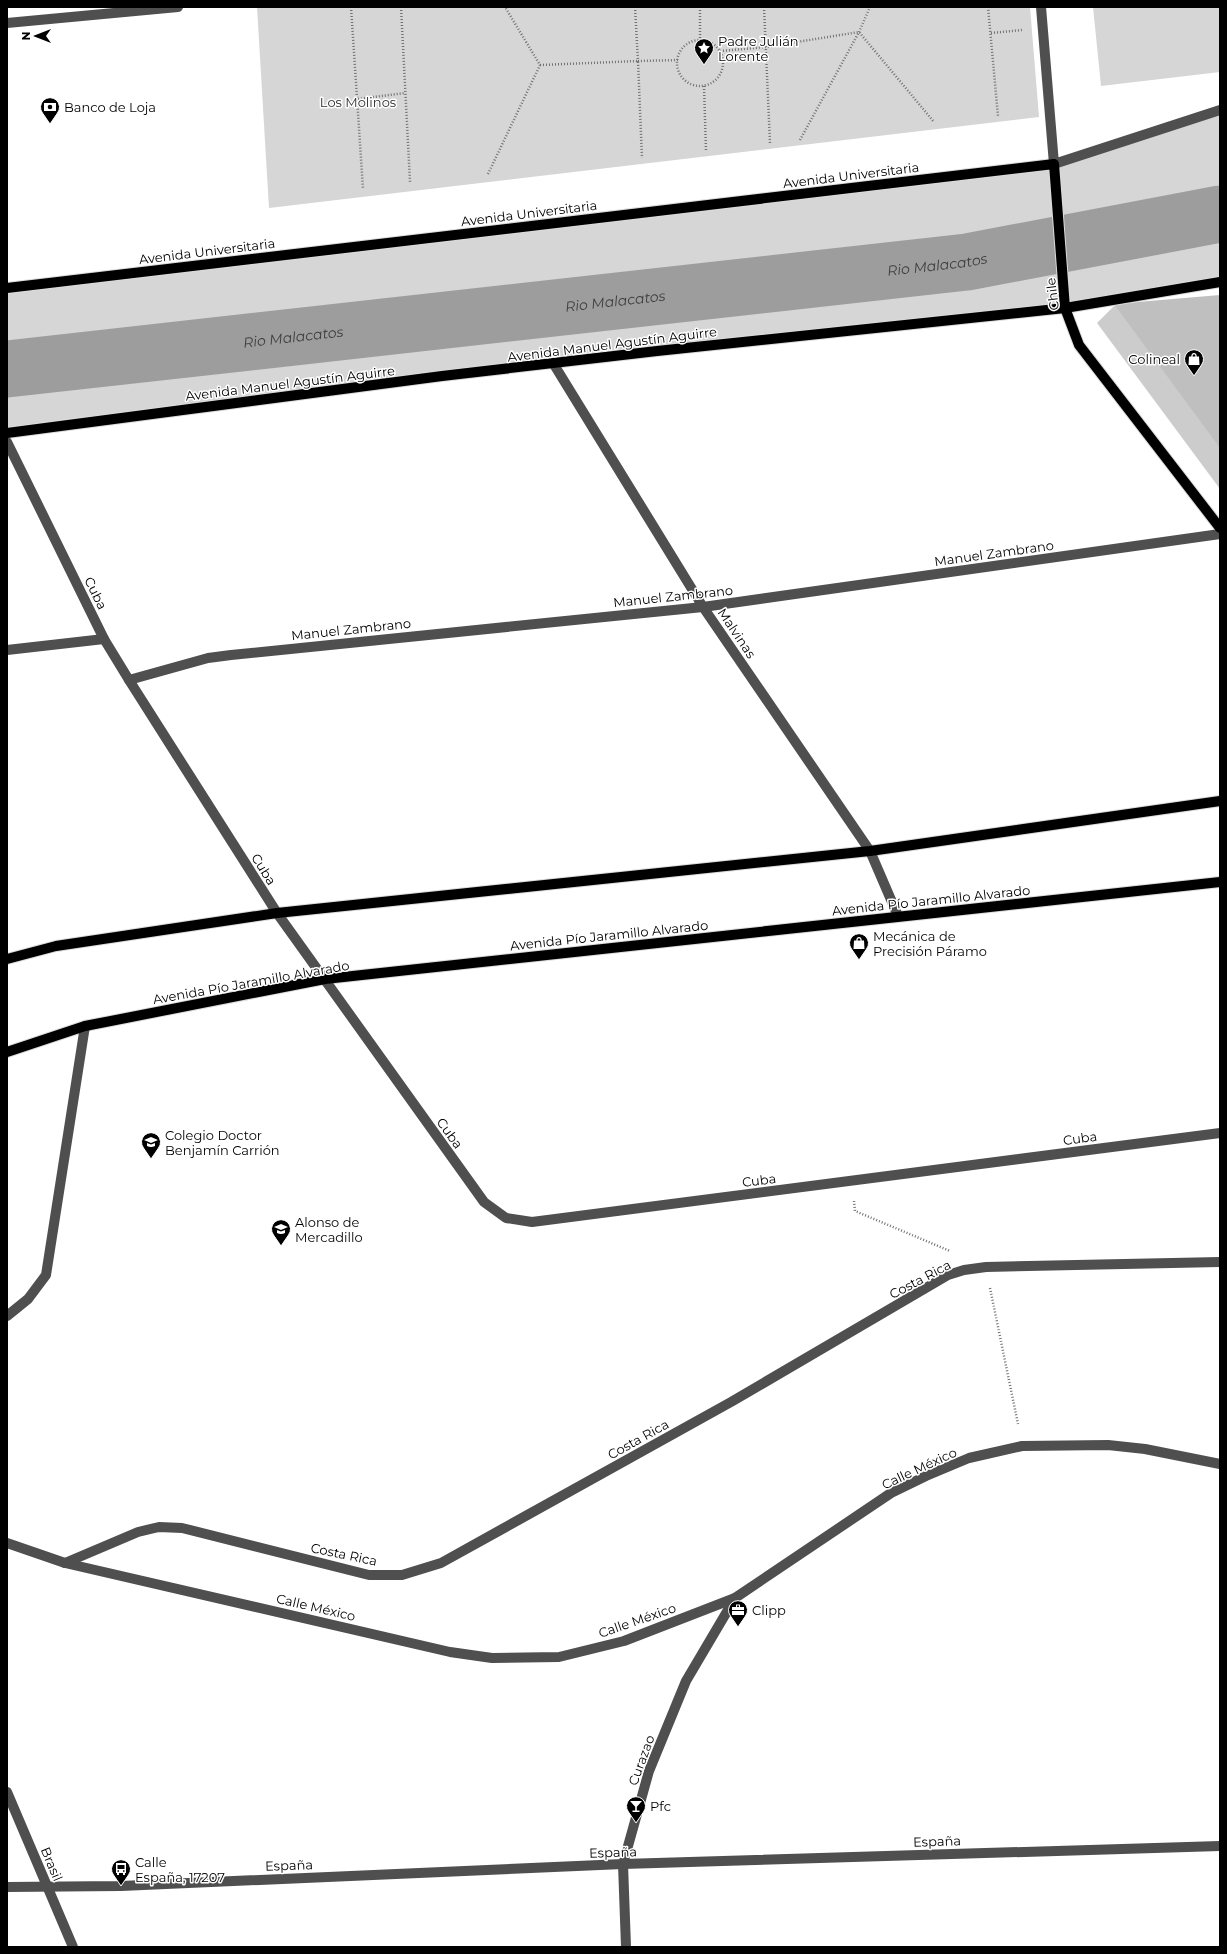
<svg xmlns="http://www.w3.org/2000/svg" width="1227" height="1954" font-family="Montserrat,sans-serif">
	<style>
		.green { fill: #d6d6d6 }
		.shadow { fill: #0003 }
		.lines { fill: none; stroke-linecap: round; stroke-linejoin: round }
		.river { stroke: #9d9d9d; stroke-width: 57 }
		.building { fill: #bfbfbf }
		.major-casing { stroke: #dbdbdb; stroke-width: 12 }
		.path { stroke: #717171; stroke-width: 2.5; stroke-dasharray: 1 2; stroke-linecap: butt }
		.minor { stroke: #4f4f4f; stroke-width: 10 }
		.major { stroke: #000; stroke-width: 10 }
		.labels { text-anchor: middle; stroke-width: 3; stroke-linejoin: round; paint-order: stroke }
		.poi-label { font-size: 13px; fill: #000; stroke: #fff; text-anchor: start }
		.park-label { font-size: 13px; fill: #2d2d2d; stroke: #fff }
		.street-label { font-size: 13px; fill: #000; stroke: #fff }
		.water-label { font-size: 14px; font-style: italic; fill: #3e3e3e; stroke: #fff }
	</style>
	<rect width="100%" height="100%" fill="#fff"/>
	<g class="green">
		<polygon points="257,7 1030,7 1039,117 269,208"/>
		<polygon points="1093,7 1220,7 1220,72 1101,86"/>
		<polygon points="1220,110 1220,282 1065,308 657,351 7,433 7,288 1054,164"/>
	</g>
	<polygon class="shadow" points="1220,296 1220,489 1097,323 1115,305"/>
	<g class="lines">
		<path class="river" id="s1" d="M 7,369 L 967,262 L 1220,214"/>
	</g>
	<polygon class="building" points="1220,295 1220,448 1114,304"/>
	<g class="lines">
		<g class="major-casing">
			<g id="major">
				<polyline points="7,288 1054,164 1065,308 1079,345 1220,528"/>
				<polyline points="7,433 442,376 657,351 1065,308 1220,282"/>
				<polyline points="7,959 56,946 277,913 870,851 1220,801"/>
				<polyline points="7,1052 85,1026 325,979 1220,882"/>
			</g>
		</g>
		<g class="path">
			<polyline points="351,7 363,189"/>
			<polyline points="401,7 410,182"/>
			<polyline points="635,7 638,61 678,60"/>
			<polyline points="700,7 700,40"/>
			<polyline points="764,7 770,143"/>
			<polyline points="988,7 998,116"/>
			<polyline points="991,33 1022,30"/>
			<circle cx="700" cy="63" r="23"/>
			<polyline points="720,51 766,47 859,32 934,122"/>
			<polyline points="540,65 638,61 642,158"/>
			<polyline points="704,86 706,151"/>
			<polyline points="358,99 405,93"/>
			<polyline points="800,140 859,32 870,7"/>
			<polyline points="488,174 540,65 505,7"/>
			<polyline points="854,1201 855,1211 950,1251"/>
			<polyline points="990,1288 1018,1424"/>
		</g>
		<g class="minor">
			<polyline points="1041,7 1054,164 1220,110"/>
			<polyline points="7,23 178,7"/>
			<polyline points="553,363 703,607 870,851 898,916"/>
			<polyline points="7,442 104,639 129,680 277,913 484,1202 506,1218 532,1222 1220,1133"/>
			<polyline points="7,650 104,639"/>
			<polyline points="129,680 208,658 231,655 703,607 1220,534"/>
			<polyline points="7,1316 28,1299 46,1275 85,1026"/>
			<polyline points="7,1543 65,1563 450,1652 492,1658 559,1657 624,1641 735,1598 891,1493 926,1476 969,1458 1022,1446 1108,1445 1145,1449 1220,1464"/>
			<polyline points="65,1563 138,1532 159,1527 182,1528 369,1575 402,1575 441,1563 731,1402 948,1275 964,1270 986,1267 1220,1262"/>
			<polyline points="7,1792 73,1947"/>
			<polyline points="7,1887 121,1886 623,1864 1220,1846"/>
			<polyline points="626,1947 623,1864 649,1771 686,1681 735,1598"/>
		</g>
		<use href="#major" class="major"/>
	</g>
	<defs>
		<g id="sight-pin" transform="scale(1)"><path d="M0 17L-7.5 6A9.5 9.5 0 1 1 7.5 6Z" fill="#000" stroke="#fff"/><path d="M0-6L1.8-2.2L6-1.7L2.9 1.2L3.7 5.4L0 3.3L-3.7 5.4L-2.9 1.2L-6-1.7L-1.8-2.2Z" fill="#fff"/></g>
		<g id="bank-pin" transform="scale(1)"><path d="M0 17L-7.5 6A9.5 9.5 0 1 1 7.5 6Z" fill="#000" stroke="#fff"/><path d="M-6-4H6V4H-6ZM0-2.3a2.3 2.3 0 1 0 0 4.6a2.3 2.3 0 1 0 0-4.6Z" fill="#fff"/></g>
		<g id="shop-pin" transform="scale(1)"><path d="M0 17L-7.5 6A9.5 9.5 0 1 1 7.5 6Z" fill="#000" stroke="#fff"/><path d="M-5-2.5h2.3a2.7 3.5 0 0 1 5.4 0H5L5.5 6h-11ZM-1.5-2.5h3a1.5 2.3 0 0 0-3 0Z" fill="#fff"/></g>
		<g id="school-pin" transform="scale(1)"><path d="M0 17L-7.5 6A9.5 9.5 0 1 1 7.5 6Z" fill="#000" stroke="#fff"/><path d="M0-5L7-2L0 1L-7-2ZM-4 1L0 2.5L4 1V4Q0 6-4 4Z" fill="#fff"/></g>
		<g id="office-pin" transform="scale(1)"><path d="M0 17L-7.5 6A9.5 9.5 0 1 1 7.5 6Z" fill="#000" stroke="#fff"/><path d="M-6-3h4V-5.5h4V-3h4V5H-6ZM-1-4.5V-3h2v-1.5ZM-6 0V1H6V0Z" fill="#fff"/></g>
		<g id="bar-pin" transform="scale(1)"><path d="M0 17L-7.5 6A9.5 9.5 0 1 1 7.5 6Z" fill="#000" stroke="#fff"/><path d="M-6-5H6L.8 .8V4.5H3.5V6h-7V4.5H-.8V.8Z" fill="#fff"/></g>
		<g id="bus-pin" transform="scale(1)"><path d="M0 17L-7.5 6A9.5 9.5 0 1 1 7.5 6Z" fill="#000" stroke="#fff"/><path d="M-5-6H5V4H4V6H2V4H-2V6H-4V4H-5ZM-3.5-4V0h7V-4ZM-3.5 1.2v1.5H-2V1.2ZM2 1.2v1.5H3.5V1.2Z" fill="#fff"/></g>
	</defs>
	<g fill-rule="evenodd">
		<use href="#sight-pin" x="704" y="48"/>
		<use href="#bank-pin" x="50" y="107"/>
		<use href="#shop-pin" x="1194" y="359"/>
		<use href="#shop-pin" x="859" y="943"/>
		<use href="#school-pin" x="151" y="1142"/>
		<use href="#school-pin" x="281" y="1229"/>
		<use href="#office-pin" x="738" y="1610"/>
		<use href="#bar-pin" x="636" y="1806"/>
		<use href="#bus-pin" x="121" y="1869"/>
	</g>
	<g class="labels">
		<g class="poi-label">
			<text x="718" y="46">Padre Julián<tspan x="718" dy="15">Lorente</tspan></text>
			<text x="64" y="112">Banco de Loja</text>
			<text x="1180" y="364" text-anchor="end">Colineal</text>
			<text x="873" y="941">Mecánica de<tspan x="873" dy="15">Precisión Páramo</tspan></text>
			<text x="165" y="1140">Colegio Doctor<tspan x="165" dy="15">Benjamín Carrión</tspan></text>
			<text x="295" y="1227">Alonso de<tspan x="295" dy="15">Mercadillo</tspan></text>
			<text x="752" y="1615">Clipp</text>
			<text x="650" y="1811">Pfc</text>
			<text x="135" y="1867">Calle<tspan x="135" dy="15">España, 17207</tspan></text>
		</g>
		<g class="park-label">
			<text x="358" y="107">Los Molinos</text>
		</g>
		<g class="street-label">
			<text transform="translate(851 175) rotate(-7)" y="5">Avenida Universitaria</text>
			<text transform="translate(529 213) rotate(-7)" y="5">Avenida Universitaria</text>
			<text transform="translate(207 251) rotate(-7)" y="5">Avenida Universitaria</text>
			<text transform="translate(1052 294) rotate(-97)" y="5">Chile</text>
			<text transform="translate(612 344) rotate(-7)" y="5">Avenida Manuel Agustín Aguirre</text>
			<text transform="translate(290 383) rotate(-7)" y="5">Avenida Manuel Agustín Aguirre</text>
			<text transform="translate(994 553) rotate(-8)" y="5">Manuel Zambrano</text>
			<text transform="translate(96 593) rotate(64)" y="5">Cuba</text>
			<text transform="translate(673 596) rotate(-6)" y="5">Manuel Zambrano</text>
			<text transform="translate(351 629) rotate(-6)" y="5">Manuel Zambrano</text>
			<text transform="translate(737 633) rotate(56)" y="5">Malvinas</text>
			<text transform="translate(264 869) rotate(58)" y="5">Cuba</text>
			<text transform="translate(931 900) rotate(-6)" y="5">Avenida Pío Jaramillo Alvarado</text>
			<text transform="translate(609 935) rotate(-6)" y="5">Avenida Pío Jaramillo Alvarado</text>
			<text transform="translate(251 982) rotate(-10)" y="5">Avenida Pío Jaramillo Alvarado</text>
			<text transform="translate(450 1133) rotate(54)" y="5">Cuba</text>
			<text transform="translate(1080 1138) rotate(-8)" y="5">Cuba</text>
			<text transform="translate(759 1180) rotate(-7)" y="5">Cuba</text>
			<text transform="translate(920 1279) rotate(-28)" y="5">Costa Rica</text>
			<text transform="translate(638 1439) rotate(-29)" y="5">Costa Rica</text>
			<text transform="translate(919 1468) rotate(-25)" y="5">Calle México</text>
			<text transform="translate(344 1554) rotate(12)" y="5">Costa Rica</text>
			<text transform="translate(316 1607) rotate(13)" y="5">Calle México</text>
			<text transform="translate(637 1620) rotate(-19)" y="5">Calle México</text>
			<text transform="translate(641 1760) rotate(-70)" y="5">Curazao</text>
			<text transform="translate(937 1841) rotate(-2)" y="5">España</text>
			<text transform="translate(613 1852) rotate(-2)" y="5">España</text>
			<text transform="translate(52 1864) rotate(67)" y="5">Brasil</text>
			<text transform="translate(289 1865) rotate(-2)" y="5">España</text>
		</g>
		<g class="water-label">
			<text dy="5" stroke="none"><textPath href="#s1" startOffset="936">Rio Malacatos</textPath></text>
			<text dy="5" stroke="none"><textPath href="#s1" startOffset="612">Rio Malacatos</textPath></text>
			<text dy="5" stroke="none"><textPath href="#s1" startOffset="288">Rio Malacatos</textPath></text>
		</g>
	</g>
	<rect width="1227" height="1954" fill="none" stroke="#000000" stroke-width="16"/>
	<g transform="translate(36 36) rotate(270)" stroke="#ffffff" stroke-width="3" paint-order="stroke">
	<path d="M0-3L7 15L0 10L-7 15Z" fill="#000000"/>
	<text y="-6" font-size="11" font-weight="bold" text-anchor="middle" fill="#000000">N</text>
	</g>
</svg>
